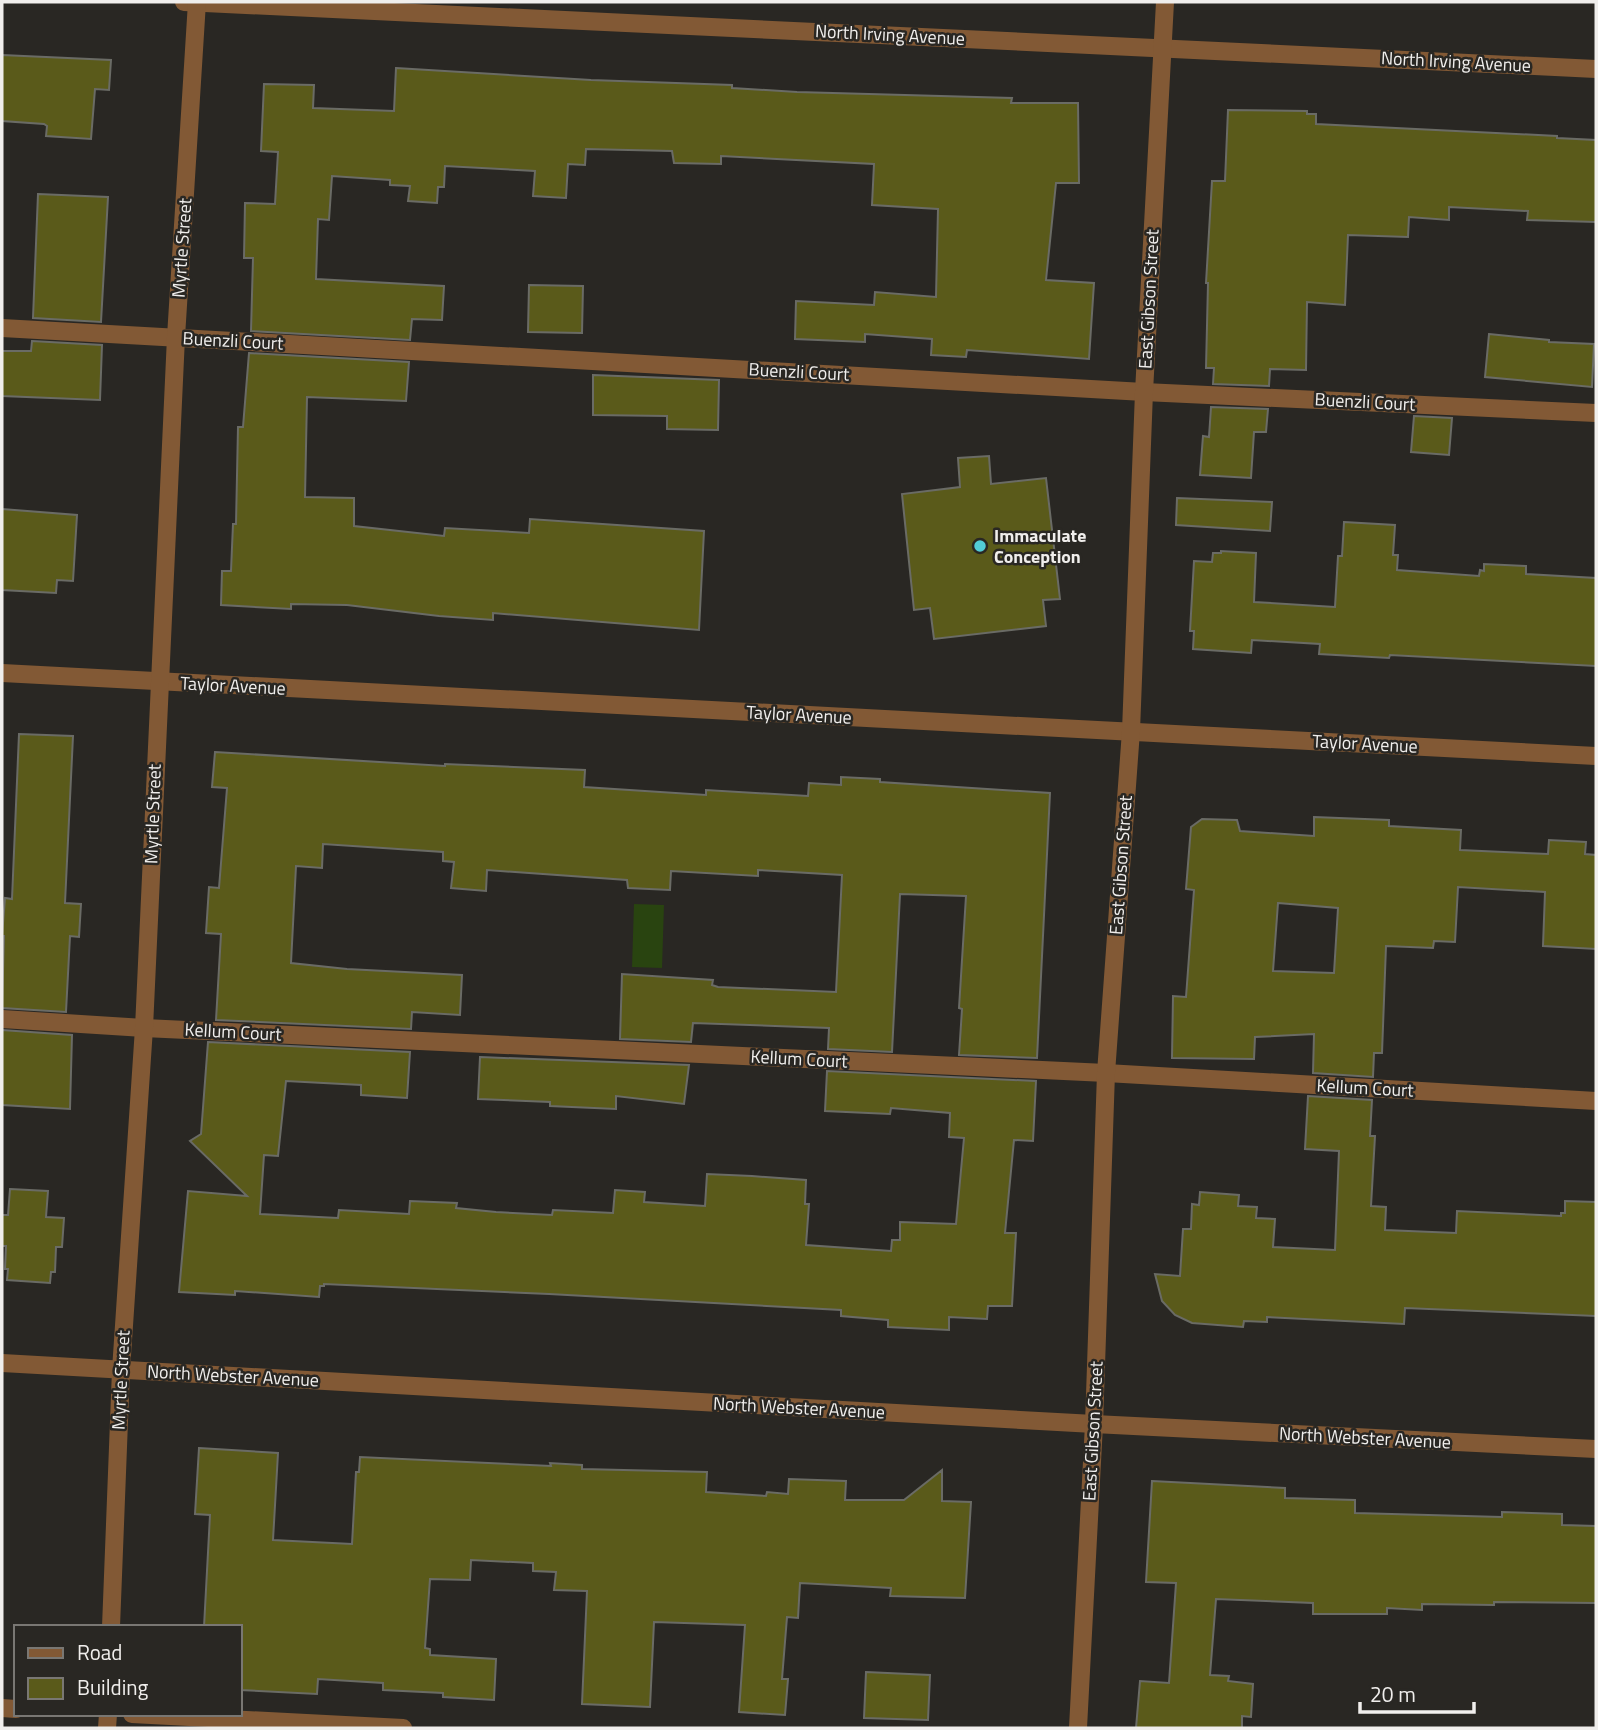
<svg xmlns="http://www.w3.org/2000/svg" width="1598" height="1730" font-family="'Titillium Web',sans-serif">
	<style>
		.water { fill: #294410 }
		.building { fill: #5a5a1a; stroke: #6a6b65; stroke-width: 2; fill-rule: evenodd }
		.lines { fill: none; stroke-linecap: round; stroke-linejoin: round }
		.lane { stroke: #825935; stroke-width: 18 }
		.street { stroke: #825935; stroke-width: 18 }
		.poi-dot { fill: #52ccd6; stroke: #292723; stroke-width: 2.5 }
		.labels { text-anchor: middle; stroke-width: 5; stroke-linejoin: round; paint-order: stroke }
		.street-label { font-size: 18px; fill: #f0eeec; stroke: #292723 }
		.poi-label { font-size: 18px; font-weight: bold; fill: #f0eeec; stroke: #292723; text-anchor: start }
	</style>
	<rect width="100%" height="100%" fill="#292723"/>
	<polygon class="water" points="634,904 664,905 662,968 632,967"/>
	<g class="building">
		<polygon points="2,55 111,60 109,90 95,89 91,139 46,136 47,126 44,124 2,121"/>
		<polygon points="396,68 591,80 732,85 732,88 797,92 1012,98 1011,103 1078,103 1079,183 1056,183 1046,280 1094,283 1089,359 967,350 966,357 931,355 932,339 865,334 865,342 795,339 796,301 874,305 875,292 936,297 938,209 872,205 874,164 721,156 721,164 674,163 672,151 586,149 585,165 568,164 566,198 533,196 535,171 445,166 444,187 438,187 437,203 408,201 410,186 390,185 390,180 332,176 329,220 318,219 316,279 444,286 442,320 412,319 410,340 251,331 253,258 244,258 245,203 275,204 278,152 261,151 264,84 314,85 313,108 394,111"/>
		<polygon points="1228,110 1307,111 1307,114 1316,114 1316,124 1557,136 1557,138 1596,140 1596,222 1527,220 1528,211 1449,207 1449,220 1409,217 1408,237 1348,235 1345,305 1307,302 1306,370 1270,369 1269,386 1213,384 1214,368 1206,368 1208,283 1206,283 1212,181 1225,181"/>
		<polygon points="38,194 108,197 101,322 33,318"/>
		<polygon points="529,285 583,286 582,333 528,332"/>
		<polygon points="1489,334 1549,340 1549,342 1594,344 1592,387 1485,377"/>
		<polygon points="32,341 102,345 100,400 2,396 2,351 31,351"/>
		<polygon points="249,353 409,362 406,401 307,397 305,497 354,498 354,526 444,536 445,528 529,533 530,519 704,531 699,630 493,613 493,620 439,616 347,605 291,604 291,609 221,605 222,571 231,571 233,524 236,524 238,427 243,427"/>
		<polygon points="593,375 719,380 718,430 667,429 667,416 593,415"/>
		<polygon points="1211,407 1268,409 1266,432 1254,432 1251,478 1200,475 1203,436 1209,437"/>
		<polygon points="1414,416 1452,418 1449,455 1411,452"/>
		<polygon points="989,456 991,484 1046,478 1060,599 1043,600 1046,626 934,639 930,608 914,610 902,494 960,487 958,458"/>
		<polygon points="1177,498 1272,502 1270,531 1176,525"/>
		<polygon points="2,509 77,515 73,581 57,580 56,593 2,590"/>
		<polygon points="1344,522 1395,525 1393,555 1398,555 1397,570 1479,576 1480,570 1484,571 1484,564 1526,566 1526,574 1596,578 1596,666 1390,655 1389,658 1319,654 1320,644 1252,640 1251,653 1193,649 1194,631 1190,631 1194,561 1212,562 1213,553 1221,553 1221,551 1256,553 1254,602 1335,607 1338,556 1342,556"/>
		<polygon points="19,734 73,736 65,903 81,904 79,937 70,936 66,1012 2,1008 4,936 2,936 5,898 12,899"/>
		<polygon points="215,752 445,766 445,764 585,770 584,787 706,795 706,790 808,796 809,783 841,785 841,777 880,779 880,782 1050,793 1037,1058 959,1055 962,1009 959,1008 966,896 900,894 892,1052 828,1049 829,1028 693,1023 691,1042 620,1039 622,974 713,980 712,985 718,987 836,992 842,875 758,870 758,876 671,871 670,890 628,888 627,880 487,870 486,891 451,888 454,862 443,861 443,852 323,844 322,868 296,866 291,963 347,969 462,975 460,1015 412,1012 411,1029 216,1020 221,934 206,933 209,887 219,888 227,788 212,787"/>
		<path d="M 1314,817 L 1389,820 L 1389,826 L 1461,830 L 1460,850 L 1548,854 L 1549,840 L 1586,842 L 1585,854 L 1596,855 L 1596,949 L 1543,946 L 1545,892 L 1458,887 L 1455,942 L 1434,941 L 1433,948 L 1386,946 L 1382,1053 L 1374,1053 L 1373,1077 L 1313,1073 L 1314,1034 L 1255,1037 L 1254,1059 L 1172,1058 L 1173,996 L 1186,997 L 1194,890 L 1186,889 L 1191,827 L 1202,819 L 1237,820 L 1240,831 L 1314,836 ZM 1278,903 L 1338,908 L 1334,973 L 1273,971 Z"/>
		<polygon points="2,1030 72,1035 70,1109 2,1105"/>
		<polygon points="208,1042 410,1052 407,1098 361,1095 361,1085 286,1081 278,1156 264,1155 260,1214 338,1218 339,1210 409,1214 410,1201 457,1203 456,1208 496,1212 552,1215 553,1210 613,1213 615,1190 645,1192 644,1202 705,1206 707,1174 752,1176 806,1180 805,1204 809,1204 806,1245 891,1251 892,1240 900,1240 900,1222 956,1224 964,1138 949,1137 950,1113 891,1108 890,1114 825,1111 827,1071 1036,1081 1033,1141 1014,1140 1005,1233 1016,1233 1012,1306 988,1306 987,1319 949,1317 949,1330 888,1327 888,1320 841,1316 841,1310 549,1294 324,1284 324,1286 320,1286 319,1297 235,1291 235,1295 179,1292 188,1191 247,1196 190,1141 201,1134"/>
		<polygon points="480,1057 689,1065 684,1104 616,1096 616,1109 550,1106 550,1102 478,1099"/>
		<polygon points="1308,1096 1372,1100 1370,1136 1375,1136 1371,1206 1386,1207 1385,1230 1456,1233 1457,1211 1561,1216 1561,1213 1565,1213 1565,1201 1596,1202 1596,1316 1405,1308 1404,1324 1267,1317 1267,1322 1244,1321 1243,1327 1192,1323 1175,1315 1162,1301 1155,1274 1180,1276 1183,1229 1191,1229 1192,1204 1199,1205 1200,1192 1239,1195 1238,1206 1257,1207 1256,1218 1275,1219 1273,1247 1335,1250 1339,1151 1305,1149"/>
		<polygon points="10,1189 48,1191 46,1217 64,1218 62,1247 56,1247 55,1272 51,1272 50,1283 7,1280 8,1269 5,1269 6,1246 2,1246 2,1215 8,1215"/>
		<polygon points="199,1448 278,1453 273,1540 352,1544 356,1472 359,1472 360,1457 551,1466 550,1463 582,1465 582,1469 707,1472 706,1492 766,1496 767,1492 788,1494 789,1479 846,1481 845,1500 904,1500 942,1470 942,1501 971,1502 965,1598 890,1596 891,1588 800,1583 798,1618 787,1617 782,1679 788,1679 785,1715 739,1712 745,1625 654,1622 650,1707 582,1704 587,1591 554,1590 556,1572 533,1571 533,1563 471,1560 470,1580 430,1579 425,1648 430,1649 430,1655 496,1659 494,1700 443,1697 443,1693 383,1690 383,1683 318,1679 317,1694 240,1690 240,1627 204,1627 210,1515 195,1514"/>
		<polygon points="1152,1481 1285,1488 1285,1498 1355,1500 1355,1513 1502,1517 1502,1512 1562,1514 1562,1525 1596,1526 1596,1603 1494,1602 1494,1605 1422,1604 1422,1610 1387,1608 1387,1614 1313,1614 1313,1603 1216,1599 1210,1675 1229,1676 1228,1681 1253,1684 1251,1717 1242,1716 1242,1728 1136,1728 1140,1681 1169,1683 1176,1583 1146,1582"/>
		<polygon points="866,1672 930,1675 928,1720 864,1718"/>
	</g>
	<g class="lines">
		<g class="lane">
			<polyline points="2,328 1144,392 1596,413"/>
			<polyline points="2,1019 144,1028 1106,1073 1596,1101"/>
			<polyline points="2,1708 16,1709"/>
			<polyline points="132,1714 403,1728"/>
		</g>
		<g class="street">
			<polyline points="184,2 1596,69"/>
			<polyline points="2,673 1596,756"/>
			<polyline points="2,1363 1094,1424 1596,1449"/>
			<polyline points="111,1627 121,1370 144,1028 176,337 197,2"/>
			<polyline points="107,1728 108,1714"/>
			<polyline points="1078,1728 1094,1424 1106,1073 1131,731 1144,392 1165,2"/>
		</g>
	</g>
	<circle class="poi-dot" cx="980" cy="546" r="7"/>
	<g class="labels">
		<g class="street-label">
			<text transform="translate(890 35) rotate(3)" y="6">North Irving Avenue</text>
			<text transform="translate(1456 62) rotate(3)" y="6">North Irving Avenue</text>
			<text transform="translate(182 248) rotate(-86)" y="6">Myrtle Street</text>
			<text transform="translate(1149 299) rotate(-87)" y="6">East Gibson Street</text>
			<text transform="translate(233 341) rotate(3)" y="6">Buenzli Court</text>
			<text transform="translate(799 372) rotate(3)" y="6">Buenzli Court</text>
			<text transform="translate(1365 402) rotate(3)" y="6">Buenzli Court</text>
			<text transform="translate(233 686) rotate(3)" y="6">Taylor Avenue</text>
			<text transform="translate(799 715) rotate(3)" y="6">Taylor Avenue</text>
			<text transform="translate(1365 744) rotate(3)" y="6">Taylor Avenue</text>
			<text transform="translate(153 814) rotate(-88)" y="6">Myrtle Street</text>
			<text transform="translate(1121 865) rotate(-86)" y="6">East Gibson Street</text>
			<text transform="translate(233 1032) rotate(3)" y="6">Kellum Court</text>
			<text transform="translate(799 1059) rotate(3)" y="6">Kellum Court</text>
			<text transform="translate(1365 1088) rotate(3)" y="6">Kellum Court</text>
			<text transform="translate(233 1376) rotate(3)" y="6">North Webster Avenue</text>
			<text transform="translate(121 1380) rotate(-87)" y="6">Myrtle Street</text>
			<text transform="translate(799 1408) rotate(3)" y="6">North Webster Avenue</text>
			<text transform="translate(1093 1431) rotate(-87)" y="6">East Gibson Street</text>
			<text transform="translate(1365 1438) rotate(3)" y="6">North Webster Avenue</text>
		</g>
		<g class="poi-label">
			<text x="994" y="542">Immaculate<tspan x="994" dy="21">Conception</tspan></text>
		</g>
	</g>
	<rect width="1598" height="1730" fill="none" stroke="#f0eeec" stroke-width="7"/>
	<rect x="14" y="1625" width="228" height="91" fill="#292723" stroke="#797773" stroke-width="2"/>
	<rect x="28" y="1648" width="35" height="10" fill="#825935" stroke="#797773" stroke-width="2"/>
	<text x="77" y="1660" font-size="21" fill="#f0eeec">Road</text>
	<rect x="28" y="1678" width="35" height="21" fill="#5a5a1a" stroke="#797773" stroke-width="2"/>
	<text x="77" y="1695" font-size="21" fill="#f0eeec">Building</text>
	<path d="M1360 1702v10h114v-10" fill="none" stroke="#f0eeec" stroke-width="3.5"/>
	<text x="1370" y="1702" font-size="21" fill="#f0eeec" stroke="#292723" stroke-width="5" paint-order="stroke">20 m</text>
</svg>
